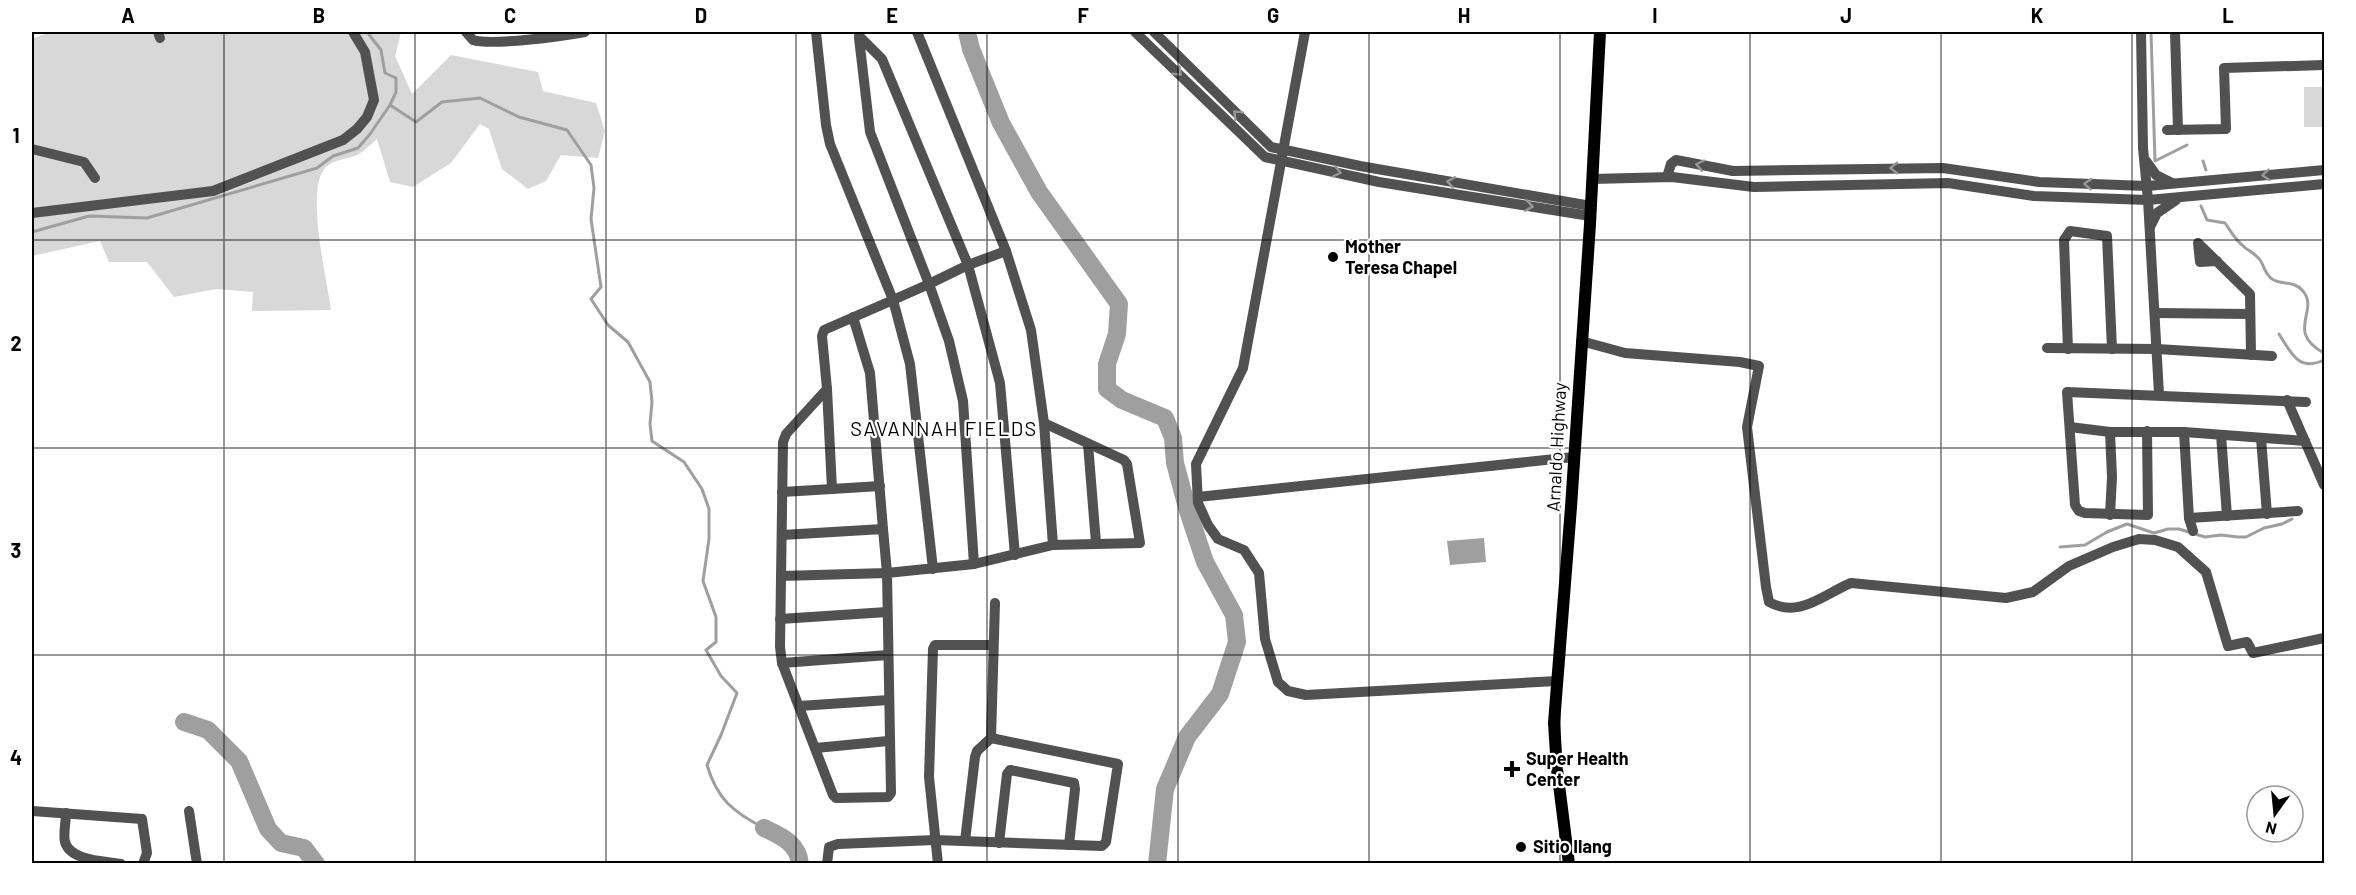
<svg xmlns="http://www.w3.org/2000/svg" width="2356" height="895" font-family="Barlow,sans-serif">
	<style>
		.green { fill: #d8d8d8 }
		.water { fill: #9f9f9f }
		.lines { fill: none; stroke-linecap: round; stroke-linejoin: round }
		.stream { stroke: #9f9f9f; stroke-width: 3 }
		.river { stroke: #9f9f9f; stroke-width: 18 }
		.minor { stroke: #515151; stroke-width: 10 }
		.major { stroke: #000; stroke-width: 12 }
		.oneway { stroke: #979797 }
		.grid { fill: none; stroke: #000; stroke-width: 1.5; stroke-opacity: 0.55 }
		.poi-dot { fill: #000; stroke: #fff; stroke-width: 2 }
		.labels { text-anchor: middle; stroke-width: 4.5; stroke-linejoin: round; paint-order: stroke }
		.poi-label { font-size: 18px; font-weight: bold; fill: #000; stroke: #fff; text-anchor: start }
		.street-label { font-size: 18px; fill: #000; stroke: #fff }
		.neighbourhood-label { font-size: 20px; letter-spacing: 1.5px; fill: #000; stroke: #fff }
		.neatline { fill: none; stroke: #000; stroke-width: 2 }
		.grid-label { font-size: 20px; text-anchor: middle; font-weight: bold; fill: #000 }
	</style>
	<rect width="100%" height="100%" fill="#fff"/>
	<g class="green">
		<path d="M 51,32 L 401,32 L 395,56 L 412,94 L 451,55 L 538,72 L 543,91 L 596,103 L 605,131 L 598,158 L 561,155 L 546,181 L 528,189 L 502,169 L 489,129 L 480,124 L 451,163 L 413,187 L 390,182 L 377,139 C 371,144 365,150 359,154 C 348,160 335,158 325,168 C 305,191 327,279 331,310 L 252,311 L 253,292 L 216,289 L 174,297 L 147,262 L 109,262 L 100,241 L 32,256 L 32,58 L 34,38 Z"/>
		<rect x="2304" y="87" width="20" height="40"/>
	</g>
	<polygon class="water" points="1484,538 1486,562 1450,565 1447,541"/>
	<g class="lines">
		<g class="stream">
			<polyline points="2151,32 2155,161 2187,145"/>
			<path d="M 390,105 L 416,122 L 442,102 L 480,98 L 519,117 L 567,130 L 591,165 L 594,188 L 591,219 L 601,287 L 591,299 L 608,325 L 628,342 L 650,382 L 652,402 L 650,424 L 652,441 L 684,462 L 702,489 L 709,509 L 709,539 L 703,581 L 716,617 L 716,642 L 706,650 L 721,676 L 737,693 L 721,735 L 707,765 C 717,799 733,812 764,828"/>
			<polyline points="2203,161 2206,170"/>
			<path d="M 2201,206 L 2207,220 L 2225,223 C 2230,230 2235,239 2242,245 C 2247,250 2256,254 2260,260 C 2265,267 2264,273 2272,279 C 2281,285 2295,281 2302,290 C 2321,310 2284,331 2324,353"/>
			<polyline points="32,232 89,216 147,218 317,168 333,156 358,148 370,134 390,105 396,92 396,78 385,73 381,50 367,32"/>
			<path d="M 2279,334 C 2291,353 2299,372 2324,360"/>
			<polyline points="2060,547 2085,545 2107,532 2127,524 2154,533 2168,529 2179,529 2205,537 2221,535 2238,537 2246,537 2264,528 2282,524 2292,519"/>
		</g>
		<g class="river">
			<polyline points="967,32 971,49 1001,123 1039,192 1119,304 1117,334 1107,364 1107,389 1122,400 1165,418 1173,438 1175,463 1188,511 1205,562 1234,615 1237,642 1220,694 1187,737 1165,789 1157,864"/>
			<polyline points="184,722 208,730 239,761 268,829 281,843 304,848 316,864"/>
			<path d="M 764,828 C 781,836 798,843 800,864"/>
		</g>
		<g class="minor">
			<polyline points="158,32 160,38"/>
			<path d="M 466,32 L 473,40 C 492,46 563,36 585,32"/>
			<polyline points="816,32 826,125 830,144 893,300 929,284 870,132 859,38"/>
			<polyline points="917,32 1006,251 1031,330 1044,423 1124,460 1127,464 1140,543 1053,545 974,564 887,573 891,793 888,797 836,798 833,795 782,663 780,647 783,442 786,434 827,389 822,336 824,330 893,300 910,364 933,569"/>
			<polyline points="1135,32 1265,157 1379,182 1590,216"/>
			<polyline points="1154,32 1271,147 1360,166 1591,206"/>
			<polyline points="1305,32 1243,368 1196,464 1198,503 1208,525 1218,539 1244,550 1259,573 1265,639 1278,682 1288,691 1306,695 1557,681"/>
			<polyline points="2141,32 2143,148 2148,200 2159,394"/>
			<polyline points="2175,32 2178,130"/>
			<polyline points="859,36 882,59 968,265 1000,383 1015,555"/>
			<polyline points="2167,130 2226,129 2224,68 2324,65"/>
			<polyline points="32,149 84,162 95,178"/>
			<polyline points="2146,161 2156,175 2172,183"/>
			<polyline points="1667,177 1671,164 1676,160 1733,171 1943,168 2039,182 2147,186 2324,170"/>
			<polyline points="1592,179 1672,177 1754,187 1948,183 2034,196 2148,200 2324,184"/>
			<polyline points="32,213 213,191 343,140 357,129 367,117 374,100 365,52 353,32"/>
			<polyline points="2150,227 2157,213 2176,200"/>
			<polyline points="2217,261 2200,262 2198,243 2250,294 2251,355"/>
			<polyline points="2155,313 2250,314"/>
			<polyline points="853,317 870,373 883,529"/>
			<path d="M 1581,341 L 1625,353 L 1740,362 L 1759,366 L 1747,427 L 1766,587 L 1769,602 C 1799,619 1824,594 1851,583 L 2006,598 L 2033,592 L 2069,566 L 2113,547 L 2139,539 L 2155,540 L 2178,547 L 2206,572 L 2228,646 L 2247,642 L 2253,653 L 2324,638"/>
			<polyline points="2047,348 2157,349 2272,356"/>
			<polyline points="2068,349 2064,240 2070,231 2107,236 2112,349"/>
			<polyline points="827,389 832,489 880,486"/>
			<polyline points="2287,400 2324,485"/>
			<polyline points="1044,423 1053,545"/>
			<polyline points="2070,427 2110,432 2184,432 2305,441"/>
			<polyline points="2147,431 2148,515 2085,513 2079,511 2075,505 2067,392 2306,402"/>
			<polyline points="2184,432 2189,518 2193,531"/>
			<polyline points="2221,435 2227,516"/>
			<polyline points="2261,438 2267,514"/>
			<polyline points="1088,444 1096,543"/>
			<polyline points="782,492 832,489"/>
			<polyline points="1198,497 1574,457"/>
			<polyline points="2110,515 2112,477 2110,432"/>
			<polyline points="2189,518 2298,511"/>
			<polyline points="974,564 963,401 949,341 929,284 968,265 1006,251"/>
			<polyline points="781,576 887,573 883,529 782,535"/>
			<polyline points="780,619 887,612"/>
			<polyline points="782,663 888,655"/>
			<polyline points="799,706 889,700"/>
			<polyline points="816,748 888,741"/>
			<polyline points="32,811 142,819 147,853 143,864"/>
			<polyline points="189,811 197,864"/>
			<path d="M 66,813 C 66,822 63,834 65,842 C 70,861 105,861 121,864"/>
			<polyline points="965,841 975,757 977,751 991,738 995,603"/>
			<polyline points="999,843 1007,774 1010,770 1074,783 1075,789 1069,845"/>
			<polyline points="827,864 829,847 838,844 935,840 1102,846 1106,842 1118,764 991,738"/>
			<polyline points="938,864 929,777 933,649 935,645 992,645"/>
		</g>
		<polyline class="major" points="1569,864 1557,769 1554,723 1571,507 1590,224 1600,32"/>
	</g>
	<defs><path id="oneway-chevron" d="M-2-3.5L2.5 0L-2 3.5" fill="none" stroke-width="1.6" stroke-linecap="round" stroke-linejoin="round" transform="scale(1.5)"/></defs>
	<g class="oneway">
		<use href="#oneway-chevron" transform="translate(1178 72) rotate(44)"/>
		<use href="#oneway-chevron" transform="translate(1237 114) rotate(-135)"/>
		<use href="#oneway-chevron" transform="translate(1700 165) rotate(-168)"/>
		<use href="#oneway-chevron" transform="translate(1894 168) rotate(179)"/>
		<use href="#oneway-chevron" transform="translate(1337 172) rotate(12)"/>
		<use href="#oneway-chevron" transform="translate(2266 175) rotate(175)"/>
		<use href="#oneway-chevron" transform="translate(1451 182) rotate(-170)"/>
		<use href="#oneway-chevron" transform="translate(2088 184) rotate(-177)"/>
		<use href="#oneway-chevron" transform="translate(1529 206) rotate(9)"/>
	</g>
	<path class="grid" d="M 224,32 L 224,864M 415,32 L 415,864M 606,32 L 606,864M 796,32 L 796,864M 987,32 L 987,864M 1178,32 L 1178,864M 1369,32 L 1369,864M 1560,32 L 1560,864M 1750,32 L 1750,864M 1941,32 L 1941,864M 2132,32 L 2132,864M 32,240 L 2324,240M 32,448 L 2324,448M 32,655 L 2324,655"/>
	<g class="poi-dot">
		<circle cx="1333" cy="257" r="6"/>
		<path d="M1509 760h6v6h6v6h-6v6h-6v-6h-6v-6h6z"/>
		<circle cx="1521" cy="847" r="6"/>
	</g>
	<g class="labels">
		<g class="poi-label">
			<text x="1345" y="253">Mother<tspan x="1345" dy="21">Teresa Chapel</tspan></text>
			<text x="1526" y="765">Super Health<tspan x="1526" dy="21">Center</tspan></text>
			<text x="1533" y="853">Sitio Ilang</text>
		</g>
		<g class="street-label">
			<text transform="translate(1557 447) rotate(-87)" y="6">Arnaldo Highway</text>
		</g>
		<g class="neighbourhood-label">
			<text x="944" y="436">SAVANNAH FIELDS</text>
		</g>
	</g>
	<rect width="2356" height="895" fill="none" stroke="#ffffff" stroke-width="66"/>
	<g transform="translate(2275 814) rotate(195)"><circle r="28" fill="#ffffff" stroke="#999999" stroke-width="1.5"/>
	<path d="M0-4.5L10 22L0 15L-10 22Z" fill="#000000"/>
	<text y="-9" font-size="16" font-weight="bold" text-anchor="middle" fill="#000000">N</text>
	</g>
	<rect x="33" y="33" width="2290" height="829" class="neatline"/>
	<g class="grid-label">
		<text x="128" y="23">A</text>
		<text x="319" y="23">B</text>
		<text x="510" y="23">C</text>
		<text x="701" y="23">D</text>
		<text x="892" y="23">E</text>
		<text x="1083" y="23">F</text>
		<text x="1273" y="23">G</text>
		<text x="1464" y="23">H</text>
		<text x="1655" y="23">I</text>
		<text x="1846" y="23">J</text>
		<text x="2037" y="23">K</text>
		<text x="2228" y="23">L</text>
		<text x="16" y="143">1</text>
		<text x="16" y="351">2</text>
		<text x="16" y="558">3</text>
		<text x="16" y="765">4</text>
	</g>
</svg>
